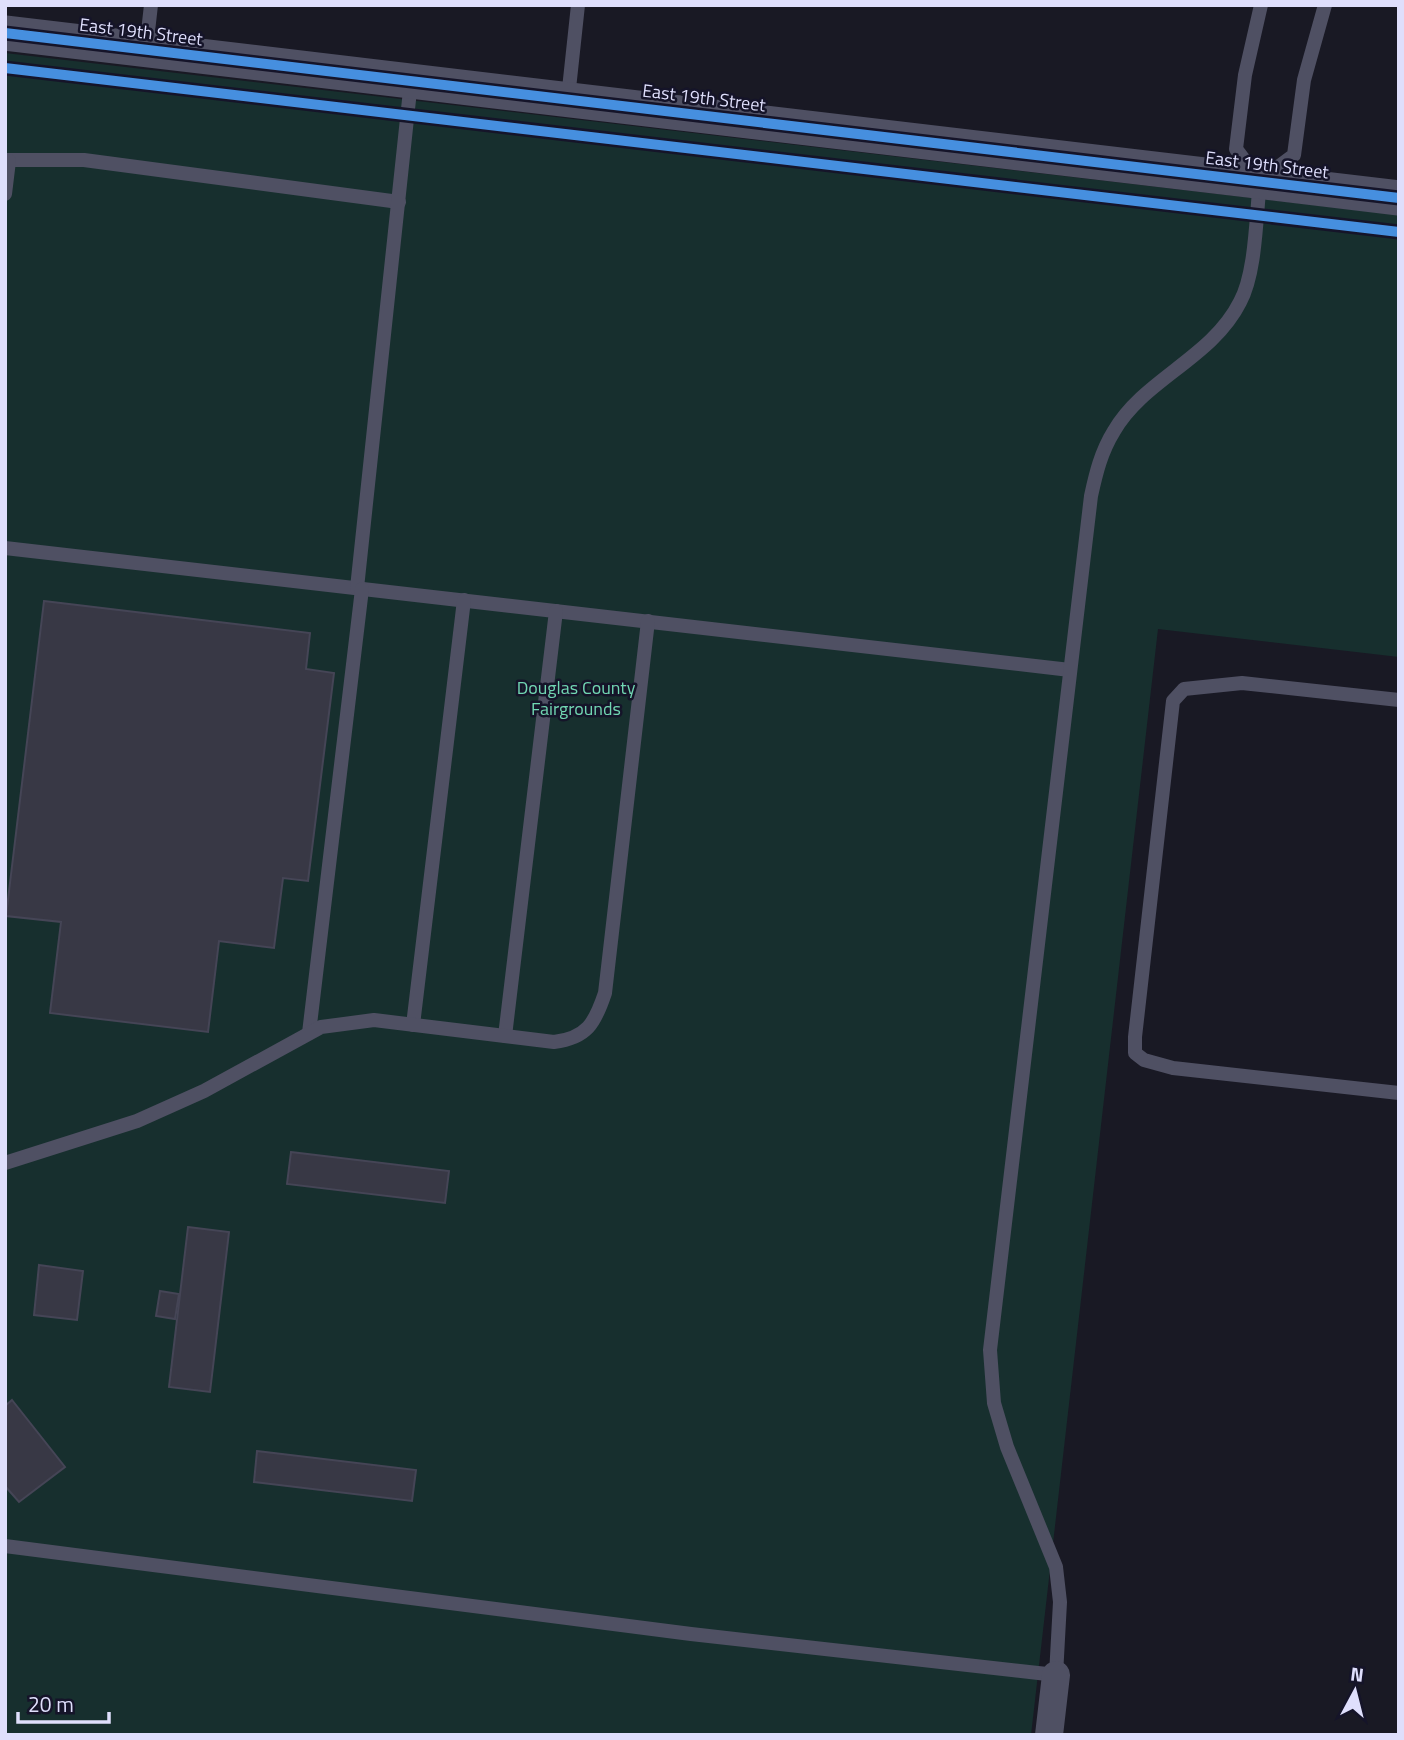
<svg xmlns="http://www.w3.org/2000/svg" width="1404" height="1740" font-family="'Titillium Web',sans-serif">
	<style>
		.green { fill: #172f2e }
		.building { fill: #383845; stroke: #454556; stroke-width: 2 }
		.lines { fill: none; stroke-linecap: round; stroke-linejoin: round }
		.service { stroke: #4f5063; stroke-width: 14 }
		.minor { stroke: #4f5063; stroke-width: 28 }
		.tertiary { stroke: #4f5063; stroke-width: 35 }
		.cycleway-casing { stroke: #151429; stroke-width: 15 }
		.cycleway { stroke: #468fdf; stroke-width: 10 }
		.labels { text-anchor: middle; stroke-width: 5; stroke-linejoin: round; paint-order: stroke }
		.street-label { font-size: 18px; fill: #dfdffc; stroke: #151429 }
		.park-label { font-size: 18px; fill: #71d6b2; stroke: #151429 }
	</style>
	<rect width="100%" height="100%" fill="#191924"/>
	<polygon class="green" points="5,53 1399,215 1399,657 1158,629 1031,1735 5,1735"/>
	<g class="building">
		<polygon points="44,601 310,633 306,669 334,673 308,881 283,878 274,948 219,941 208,1032 50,1013 61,922 6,916"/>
		<polygon points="291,1152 449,1171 445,1203 287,1184"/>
		<polygon points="188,1227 229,1232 210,1392 169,1387"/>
		<polygon points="39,1265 83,1271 77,1320 34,1315"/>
		<polygon points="160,1291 179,1294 175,1319 156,1316"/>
		<polygon points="12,1400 65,1467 19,1502 5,1486 5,1406"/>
		<polygon points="257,1451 416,1470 412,1501 254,1482"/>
	</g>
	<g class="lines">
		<g class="service">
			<polyline points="146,49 151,5"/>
			<polyline points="568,98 578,5"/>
			<polyline points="5,160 84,160 399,202"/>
			<polyline points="1266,176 1294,155 1304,80 1325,5"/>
			<polyline points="5,194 9,161"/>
			<polyline points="5,548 1070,670"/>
			<polyline points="357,588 411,81"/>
			<polyline points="1399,700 1242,683 1184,689 1173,701 1135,1037 1135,1053 1144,1060 1173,1068 1399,1093"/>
			<polyline points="413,1025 464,600"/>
			<polyline points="309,1033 362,589"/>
			<polyline points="505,1036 556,611"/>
			<path d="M 5,1163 L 137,1121 L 204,1091 L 321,1027 L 374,1020 L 554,1042 C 587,1038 595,1023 605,993 L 648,621"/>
			<path d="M 5,1546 L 691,1634 L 1056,1675 L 1060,1602 L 1056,1567 L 1007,1447 L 994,1403 L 990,1350 L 1091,496 C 1096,473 1101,452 1114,431 C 1144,379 1212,358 1240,302 C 1256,273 1256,216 1260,181 L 1236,149 L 1245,75 L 1261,5"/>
		</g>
		<polyline class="minor" points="1049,1735 1056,1675"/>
		<polyline class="tertiary" points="5,33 1399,198"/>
		<g class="cycleway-casing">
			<g id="cycleway">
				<polyline points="5,33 1399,198"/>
				<polyline points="5,68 1399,232"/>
			</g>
		</g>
		<use href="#cycleway" class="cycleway"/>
	</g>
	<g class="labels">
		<g class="street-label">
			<text transform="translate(141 32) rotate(7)" y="6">East 19th Street</text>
			<text transform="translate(704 98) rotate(7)" y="6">East 19th Street</text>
			<text transform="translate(1267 165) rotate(7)" y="6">East 19th Street</text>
		</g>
		<g class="park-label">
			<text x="576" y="694">Douglas County<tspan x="576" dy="21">Fairgrounds</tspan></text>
		</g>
	</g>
	<rect width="1404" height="1740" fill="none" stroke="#dfdffc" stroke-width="14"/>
	<g transform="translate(1355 1691) rotate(7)" stroke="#151429" stroke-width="5" paint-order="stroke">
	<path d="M0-5L12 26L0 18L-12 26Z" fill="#dfdffc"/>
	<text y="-10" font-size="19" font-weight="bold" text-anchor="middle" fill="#dfdffc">N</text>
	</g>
	<path d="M18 1712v10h91v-10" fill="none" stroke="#dfdffc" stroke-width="3.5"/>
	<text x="28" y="1712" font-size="21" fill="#dfdffc" stroke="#151429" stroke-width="5" paint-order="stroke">20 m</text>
</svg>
